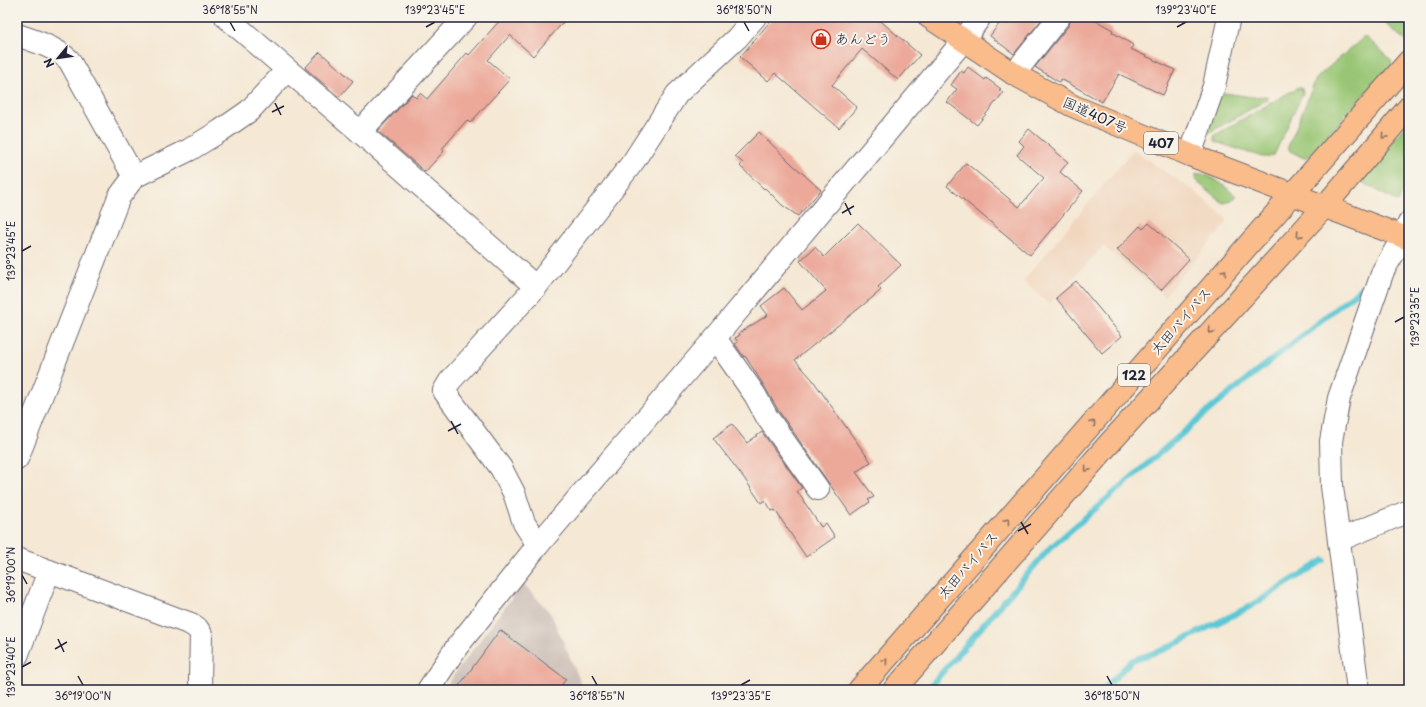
<svg xmlns="http://www.w3.org/2000/svg" width="1426" height="707" font-family="'Playpen Sans','Klee One',sans-serif">
	<style>
		.built { fill: #f1d5bd }
		.industrial { fill: #cec1ba }
		.green { fill: #99c674; stroke: #5e7458 }
		.lines { fill: none; stroke-linecap: round; stroke-linejoin: round }
		.stream { stroke: #5cc8d5; stroke-width: 6 }
		.building { fill: #eca99a }
		.minor-casing { stroke: #6c6771; stroke-width: 24 }
		.highway-casing { stroke: #6c6771; stroke-width: 24 }
		.minor { stroke: #fff; stroke-width: 22 }
		.highway { stroke: #f9bc8a; stroke-width: 22 }
		.oneway { stroke: #8e6f62 }
		.ticks { fill: none; stroke: #22223b; stroke-width: 1.5 }
		.labels { text-anchor: middle; stroke-width: 4; stroke-linejoin: round; paint-order: stroke }
		.shield { fill: #f7f3e8; stroke: #62616f; stroke-width: 1 }
		.shield-label { font-size: 13px; font-weight: bold; fill: #22223b }
		.poi-label { font-size: 14px; fill: #22223b; stroke: #f7f3e8; text-anchor: start }
		.street-label { font-size: 14px; fill: #22223b; stroke: #f7f3e8 }
		.neatline { fill: none; stroke: #22223b; stroke-width: 1.5 }
		.ticks-label { font-size: 10px; text-anchor: middle; fill: #22223b }
	</style>
	<rect width="100%" height="100%" fill="#f7f3e8"/>
	<filter id="ink" filterUnits="userSpaceOnUse"><feTurbulence type="fractalNoise" baseFrequency=".025" numOctaves="2"/><feDisplacementMap in="SourceGraphic" scale="8" xChannelSelector="R" yChannelSelector="G"/><feConvolveMatrix kernelMatrix="1 2 1 2 8 2 1 2 1" color-interpolation-filters="sRGB"/></filter>
	<filter id="wash" filterUnits="userSpaceOnUse"><feTurbulence type="fractalNoise" baseFrequency=".012" numOctaves="4" result="noise"/><feDisplacementMap in="SourceGraphic" scale="16" xChannelSelector="R" yChannelSelector="G"/><feGaussianBlur stdDeviation="0.9" result="paint"/><feColorMatrix in="noise" values="0 0 0 0 0 0 0 0 0 0 0 0 0 0 0 0 0 1.4 0 .05"/><feComposite in="paint" operator="in"/></filter>
	<g filter="url(#wash)">
		<rect width="100%" height="100%" fill="#f5e8d4"/>
		<polygon class="built" points="1133,150 1194,191 1226,218 1227,223 1164,296 1103,246 1049,304 1023,281"/>
		<polygon class="industrial" points="523,583 551,614 584,690 444,690 456,672"/>
		<g class="green">
			<polygon points="1391,17 1409,17 1409,42 1407,42 1387,25 1386,21"/>
			<polygon points="1363,38 1367,38 1391,60 1392,64 1308,157 1304,158 1290,151 1288,147 1316,79 1322,73"/>
			<polygon points="1299,87 1302,89 1303,93 1275,153 1270,157 1262,157 1216,142 1214,138 1215,135"/>
			<polygon points="1218,93 1224,93 1252,97 1267,96 1268,98 1267,100 1205,135"/>
			<polygon points="1409,121 1409,177 1398,202 1362,182 1361,179"/>
			<path d="M 1196,174 C 1207,171 1228,188 1236,196 L 1236,197 L 1228,202 L 1223,203 L 1196,181 Z"/>
		</g>
		<g class="lines">
			<g class="stream">
				<polyline points="927,690 1049,549 1214,406 1364,286"/>
				<polyline points="1103,690 1132,660 1163,650 1251,606 1324,560"/>
			</g>
		</g>
		<g id="blocks">
			<g class="building">
				<polygon points="503,17 568,17 533,56 510,35 488,60 510,79 470,123 467,120 442,149 444,151 425,172 378,131 412,94 416,98 420,93 427,99 467,53 469,55"/>
				<polygon points="774,17 876,17 920,55 898,80 862,49 832,85 857,107 839,128 775,73 768,81 740,57"/>
				<polygon points="1004,17 1039,17 1042,19 1014,54 990,36"/>
				<polygon points="1071,17 1089,17 1113,30 1112,32 1133,45 1131,49 1133,50 1175,70 1163,95 1119,74 1102,102 1061,79 1059,82 1035,67 1069,25"/>
				<polygon points="320,52 353,81 339,97 305,68"/>
				<polygon points="968,67 985,80 986,78 1001,89 999,90 1003,93 977,125 947,102 957,89 951,85 961,71 964,73"/>
				<polygon points="1029,129 1068,162 1060,172 1083,191 1030,255 947,186 966,163 1019,207 1044,178 1017,155 1024,146 1019,141"/>
				<polygon points="759,132 792,164 821,190 798,216 782,205 765,188 764,189 740,166 743,163 735,156"/>
				<polygon points="858,223 901,265 878,287 881,290 873,297 795,360 812,379 871,462 856,472 874,497 868,500 870,502 851,515 778,410 766,389 745,356 744,357 735,344 738,342 735,338 740,335 739,333 768,315 761,306 784,288 802,310 826,291 800,261 815,247 824,257"/>
				<polygon points="1149,223 1189,259 1161,290 1117,250 1140,226 1143,229"/>
				<polygon points="1076,281 1122,336 1102,353 1056,298"/>
				<polygon points="732,424 747,443 762,432 802,488 797,491 821,527 826,523 835,537 806,557 775,510 772,511 765,500 761,503 744,478 713,438"/>
				<polygon points="500,630 566,679 558,690 456,690"/>
			</g>
		</g>
	</g>
	<g filter="url(#ink)">
		<use href="#blocks" fill-opacity="0" stroke="#6c6771" stroke-width="1"/>
		<g class="lines">
			<g class="minor-casing">
				<g id="minor">
					<polyline points="226,17 360,132 536,287"/>
					<path d="M 17,35 C 35,41 55,47 69,60 L 134,177"/>
					<polyline points="1014,74 1059,17"/>
					<polyline points="360,132 466,17"/>
					<polyline points="1190,155 1214,86 1229,17"/>
					<polyline points="715,338 755,395 767,417 818,489"/>
					<polyline points="17,459 119,197 134,177 189,150 220,131 249,111 287,70"/>
					<polyline points="1339,540 1409,511"/>
					<polyline points="538,545 524,523 514,493 501,468 444,391 450,381 536,287 633,162 677,94 737,38 755,17"/>
					<polyline points="17,559 191,624 197,628 201,634 200,681 203,690"/>
					<polyline points="17,656 49,571"/>
					<polyline points="428,690 456,648 538,545 715,338 963,41 980,17"/>
					<polyline points="1358,690 1332,486 1331,441 1339,398 1383,271 1403,237 1409,223"/>
				</g>
			</g>
			<g class="highway-casing">
				<g id="highway">
					<polyline points="929,17 1014,74 1073,106 1190,155 1409,239"/>
					<polyline points="859,690 1409,61"/>
					<polyline points="894,690 1107,446 1325,206 1409,107"/>
				</g>
			</g>
			<use href="#minor" class="minor"/>
			<use href="#highway" class="highway"/>
		</g>
		<defs><path id="oneway-chevron" d="M-2-3.5L2.5 0L-2 3.5" fill="none" stroke-width="1.6" stroke-linecap="round" stroke-linejoin="round"/></defs>
		<g class="oneway">
			<use href="#oneway-chevron" transform="translate(1384 136) rotate(131)"/>
			<use href="#oneway-chevron" transform="translate(1299 235) rotate(132)"/>
			<use href="#oneway-chevron" transform="translate(1224 272) rotate(-49)"/>
			<use href="#oneway-chevron" transform="translate(1211 331) rotate(132)"/>
			<use href="#oneway-chevron" transform="translate(1093 423) rotate(-49)"/>
			<use href="#oneway-chevron" transform="translate(1087 469) rotate(131)"/>
			<use href="#oneway-chevron" transform="translate(1007 521) rotate(-49)"/>
			<use href="#oneway-chevron" transform="translate(885 661) rotate(-49)"/>
		</g>
	</g>
	<path class="ticks" d="M 230,22 L 235,31M 744,22 L 749,31M 426,27 L 435,22M 1177,27 L 1186,22M 275,103 L 281,115M 272,112 L 284,106M 845,203 L 851,215M 842,213 L 854,206M 22,251 L 31,246M 1395,322 L 1404,317M 451,421 L 458,434M 448,431 L 461,424M 1021,522 L 1028,534M 1018,531 L 1031,524M 22,575 L 27,584M 58,639 L 64,652M 55,649 L 67,642M 22,667 L 31,662M 78,676 L 83,685M 592,676 L 597,685M 1107,676 L 1112,685M 741,685 L 750,680"/>
	<defs>
		<g id="shop-ring" transform="scale(1)"><circle r="9.5" fill="#f7f3e8" stroke="#c8321e" stroke-width="1.5"/><path d="M-5-2.5h2.3a2.7 3.5 0 0 1 5.4 0H5L5.5 6h-11ZM-1.5-2.5h3a1.5 2.3 0 0 0-3 0Z" fill="#c8321e"/></g>
	</defs>
	<g fill-rule="evenodd">
		<use href="#shop-ring" x="821" y="39"/>
	</g>
	<g class="labels">
		<g class="shield">
			<rect x="1144" y="132" width="34" height="22" rx="3"/>
			<rect x="1118" y="364" width="32" height="22" rx="3"/>
		</g>
		<g class="shield-label">
			<text x="1161" y="148">407</text>
			<text x="1134" y="380">122</text>
		</g>
		<g class="poi-label">
			<text x="835" y="44">あんどう</text>
		</g>
		<g class="street-label">
			<text transform="translate(1095 115) rotate(24)" y="5">国道407号</text>
			<text transform="translate(1181 321) rotate(-49)" y="5">太田バイパス</text>
			<text transform="translate(968 565) rotate(-49)" y="5">太田バイパス</text>
		</g>
	</g>
	<rect width="1426" height="707" fill="none" stroke="#f7f3e8" stroke-width="44"/>
	<g transform="translate(58 58) rotate(241)" stroke="#f7f3e8" stroke-width="3" paint-order="stroke">
	<path d="M0-3L7 15L0 10L-7 15Z" fill="#22223b"/>
	<text y="-6" font-size="11" font-weight="bold" text-anchor="middle" fill="#22223b">N</text>
	</g>
	<rect x="22" y="22" width="1382" height="663" class="neatline"/>
	<g class="ticks-label">
		<text x="230" y="14">36°18'55"N</text>
		<text x="435" y="14">139°23'45"E</text>
		<text x="744" y="14">36°18'50"N</text>
		<text x="1186" y="14">139°23'40"E</text>
		<text transform="translate(11 251) rotate(-90)" y="4">139°23'45"E</text>
		<text transform="translate(1415 317) rotate(-90)" y="4">139°23'35"E</text>
		<text transform="translate(11 575) rotate(-90)" y="4">36°19'00"N</text>
		<text transform="translate(11 667) rotate(-90)" y="4">139°23'40"E</text>
		<text x="83" y="700">36°19'00"N</text>
		<text x="597" y="700">36°18'55"N</text>
		<text x="741" y="700">139°23'35"E</text>
		<text x="1112" y="700">36°18'50"N</text>
	</g>
</svg>
